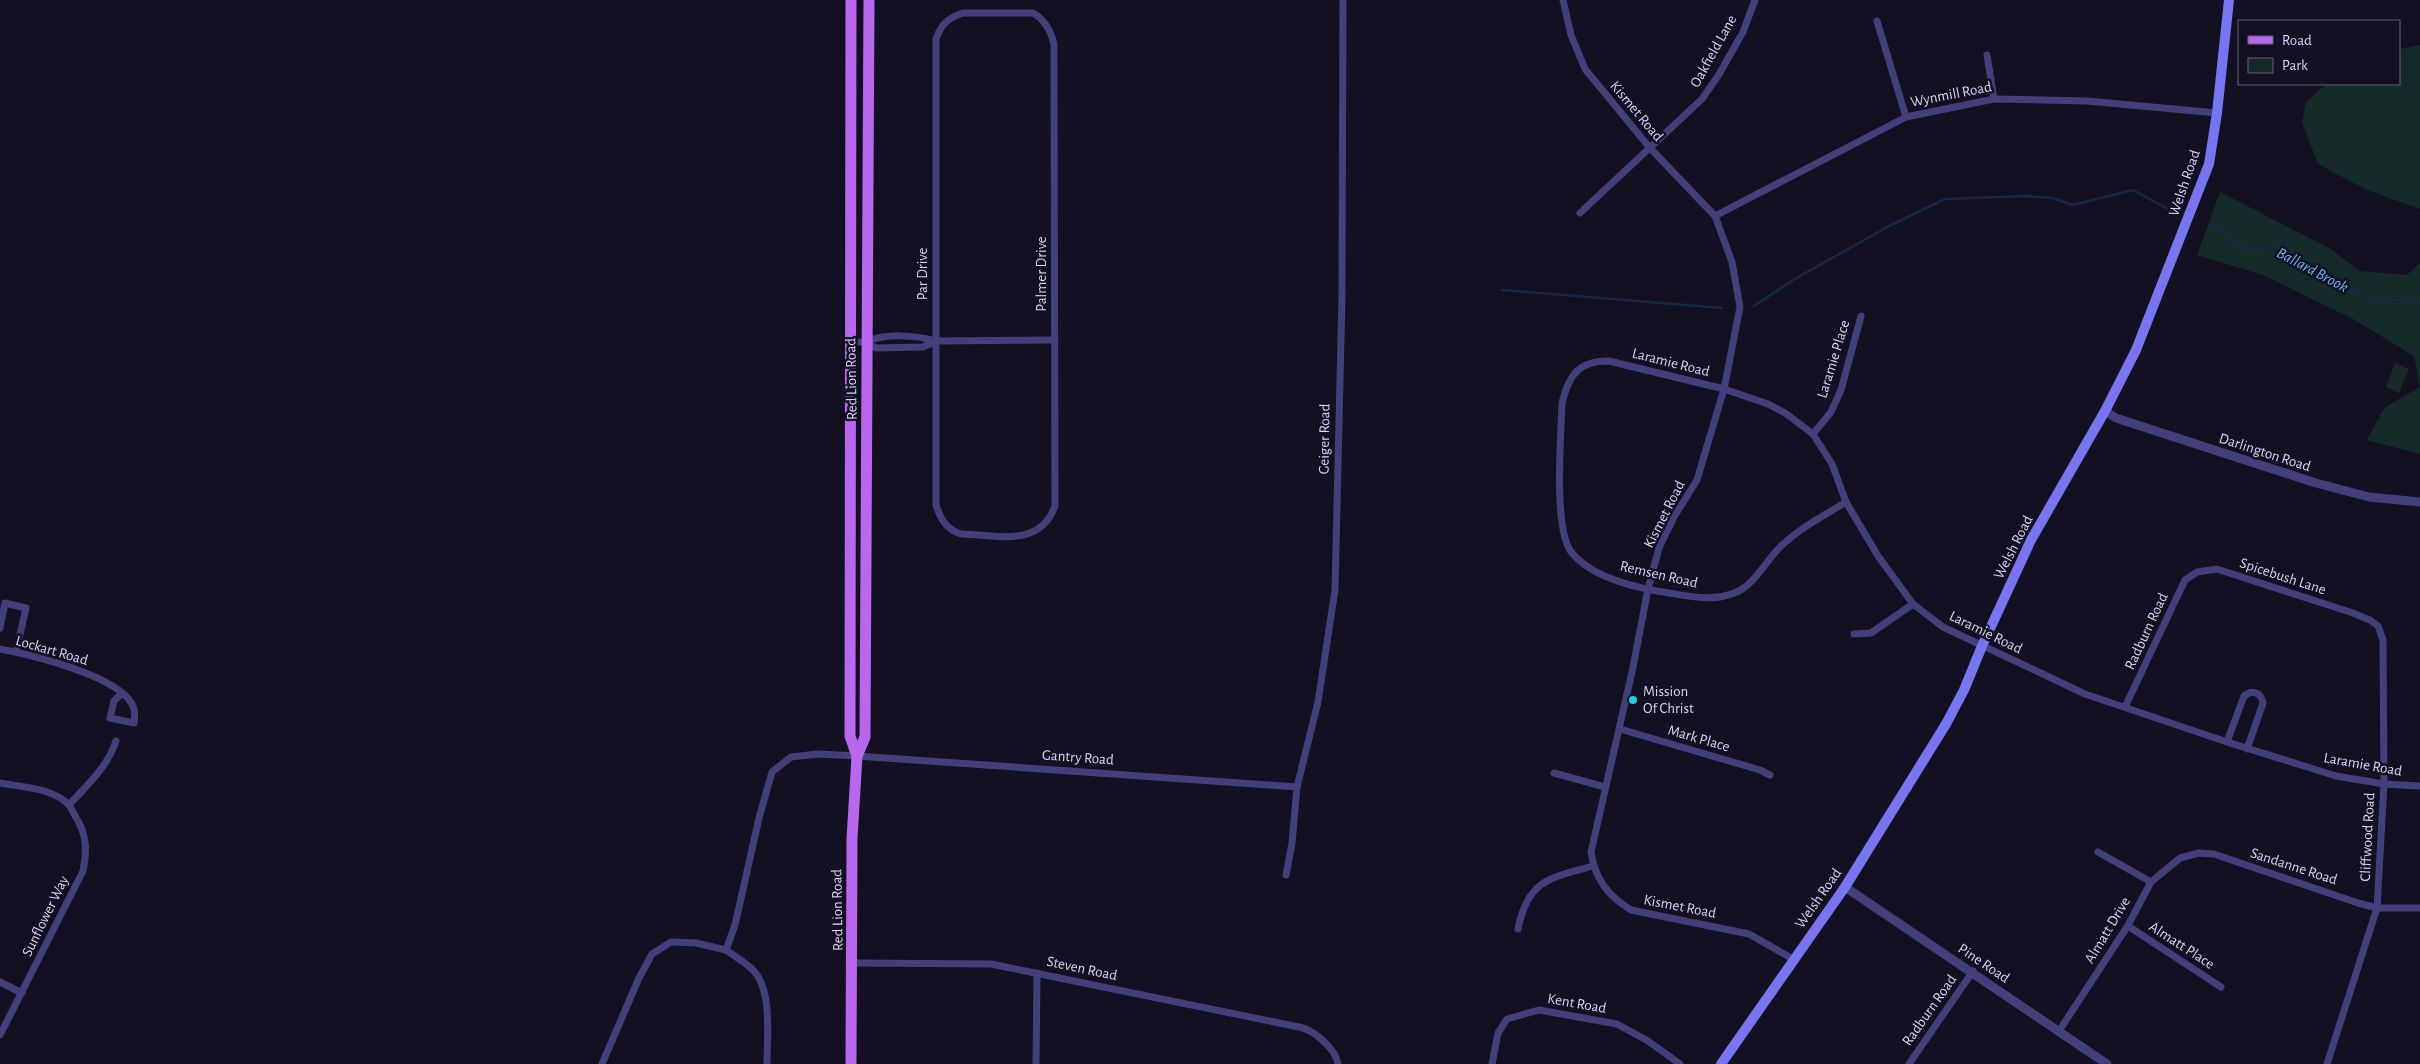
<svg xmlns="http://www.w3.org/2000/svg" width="2420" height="1064" font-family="'Alegreya Sans',sans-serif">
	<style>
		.green { fill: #142a29 }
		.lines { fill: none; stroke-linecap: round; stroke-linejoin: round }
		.stream { stroke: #152846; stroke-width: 2.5 }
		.minor { stroke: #41407b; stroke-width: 7 }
		.tertiary { stroke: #41407b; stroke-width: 9 }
		.secondary { stroke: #7775f0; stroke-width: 10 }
		.primary { stroke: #ba67ef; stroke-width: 11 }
		.poi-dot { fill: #18d1e3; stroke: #131021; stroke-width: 2 }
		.labels { text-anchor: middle; stroke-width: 5; stroke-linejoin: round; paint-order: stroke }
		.street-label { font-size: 15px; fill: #d8d4fa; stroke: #131021 }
		.poi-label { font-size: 15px; fill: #d8d4fa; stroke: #131021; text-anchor: start }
		.water-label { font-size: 16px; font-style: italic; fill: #6db5f0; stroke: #131021 }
	</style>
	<rect width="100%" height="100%" fill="#131021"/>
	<g class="green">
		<polygon points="2420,45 2420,209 2367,190 2318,164 2302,123 2306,102 2326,84 2399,84 2399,49"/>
		<polygon points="2220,192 2329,248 2360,271 2407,275 2420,263 2420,454 2367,440 2384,408 2420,387 2414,356 2353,319 2263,275 2197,255"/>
		<polygon points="2395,363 2409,369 2399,393 2386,387"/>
	</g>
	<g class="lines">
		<g class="stream">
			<polyline points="2210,226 2223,232 2247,250 2277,247 2376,303 2402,299 2420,304"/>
			<polyline points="1502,290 1722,308"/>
			<polyline points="1754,306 1793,280 1889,226 1945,199 2026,196 2052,198 2073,205 2133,190 2168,209"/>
		</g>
		<g class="minor">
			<path d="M 1563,0 L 1571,35 L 1585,69 L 1650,148 L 1715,216 L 1732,262 L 1740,307 L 1724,389 L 1697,480 L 1674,517 L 1659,548 L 1648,589 L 1632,672 L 1591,852 C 1595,879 1608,896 1631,910 L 1749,934 L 1793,959"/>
			<path d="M 963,13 L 1033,13 C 1045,20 1051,31 1054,44 L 1055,506 C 1040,548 997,535 961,534 C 946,529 941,520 936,505 L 936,39 C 941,24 948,18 963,13 Z"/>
			<polyline points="1877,21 1906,117"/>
			<polyline points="1987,55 1994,99"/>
			<polyline points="1580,213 1702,99 1718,76 1743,32 1755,0"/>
			<polyline points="1715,216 1906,117 1994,99 2087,101 2217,113"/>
			<polyline points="849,342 866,342 876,348 923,347 936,341"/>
			<path d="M 866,342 C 886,333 915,335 936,341 L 1055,340"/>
			<polyline points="1813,434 1831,412 1841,390 1861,316"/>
			<path d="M 1846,502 C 1823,516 1800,528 1780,547 C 1767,560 1755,583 1739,591 C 1712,604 1685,595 1657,591 C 1629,586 1591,576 1572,553 C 1553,531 1561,435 1562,403 C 1569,375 1578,361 1609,361 L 1724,389 L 1768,404 L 1785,413 L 1813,434 L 1832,464 L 1846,502 L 1878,556 L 1913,604 L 1943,627 L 2085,694 L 2227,742 L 2336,776 L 2384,784 L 2420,786"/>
			<polyline points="0,628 5,603 26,608 16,652"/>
			<polyline points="1854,634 1871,633 1913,604"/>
			<path d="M 0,649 C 31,655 116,675 132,704 C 135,709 135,717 134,723 L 110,718 L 114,701 L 122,693"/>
			<polyline points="2125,707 2185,580 2197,572 2217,569 2350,612 2370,620 2378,626 2383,640 2384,784 2377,908 2327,1064"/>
			<polyline points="1620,729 1760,770 1770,775"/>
			<path d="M 2227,742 L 2244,696 C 2252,689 2261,692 2263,703 L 2247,749"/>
			<polyline points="1554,773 1605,787"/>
			<path d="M 0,783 C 22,787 53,788 69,805 C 72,809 74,815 77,819 C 87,836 87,852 83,871 L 0,1035"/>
			<path d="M 69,805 C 87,785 107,768 116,741"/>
			<polyline points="2098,852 2151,882"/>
			<polyline points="1286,875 1292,843 1297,787 1318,702 1335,590 1342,296 1343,0"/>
			<polyline points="2128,926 2221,987"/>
			<path d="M 1518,929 C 1528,879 1550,878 1593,866"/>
			<path d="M 853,963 L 991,964 L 1299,1027 C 1314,1030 1335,1048 1338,1064"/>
			<polyline points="0,982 22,993"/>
			<polyline points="2059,1031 2127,927 2151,882 2180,858 2199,853 2214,854 2358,903 2377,908 2420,908"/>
			<polyline points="602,1064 639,978 652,954 671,942 696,943 726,950"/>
			<path d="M 767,1064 C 767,1037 773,989 752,969 C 744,962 735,956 726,950 L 735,925 L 759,818 L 772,772 L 791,757 L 818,754 L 857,756 L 1297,787"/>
			<polyline points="1036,1064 1037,973"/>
			<polyline points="1492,1064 1498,1033 1507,1019 1539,1010 1617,1024 1648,1041 1680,1064"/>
			<polyline points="1909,1064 1973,971"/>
		</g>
		<g class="tertiary">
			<polyline points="2105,411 2116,418 2316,483 2369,497 2420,502"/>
			<polyline points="1845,887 2107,1064"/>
		</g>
		<polyline class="secondary" points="1721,1064 1845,887 1946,724 1964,690 1982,646 2031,540 2105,411 2136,350 2209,164 2217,113 2229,0"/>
		<g class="primary">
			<polyline points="851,0 850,736 857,756"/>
			<polyline points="851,1064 852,839 857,756 865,737 869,0"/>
		</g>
	</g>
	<circle class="poi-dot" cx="1633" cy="700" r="5"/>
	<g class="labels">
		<g class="street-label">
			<text transform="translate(1713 51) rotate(-61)" y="5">Oakfield Lane</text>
			<text transform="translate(1951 94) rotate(-11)" y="5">Wynmill Road</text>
			<text transform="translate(1637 111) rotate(50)" y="5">Kismet Road</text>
			<text transform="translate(2184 183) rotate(-71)" y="5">Welsh Road</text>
			<text transform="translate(922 274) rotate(-90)" y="5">Par Drive</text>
			<text transform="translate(1041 274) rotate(-90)" y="5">Palmer Drive</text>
			<text transform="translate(1833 359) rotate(-73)" y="5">Laramie Place</text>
			<text transform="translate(1671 362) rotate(14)" y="5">Laramie Road</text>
			<text transform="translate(851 379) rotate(-91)" y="5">Red Lion Road</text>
			<text transform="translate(1324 439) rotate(-89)" y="5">Geiger Road</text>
			<text transform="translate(2265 452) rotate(18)" y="5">Darlington Road</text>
			<text transform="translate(1664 514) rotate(-63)" y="5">Kismet Road</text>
			<text transform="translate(2013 547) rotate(-63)" y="5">Welsh Road</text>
			<text transform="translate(1659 574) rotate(13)" y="5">Remsen Road</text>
			<text transform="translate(2283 576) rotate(18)" y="5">Spicebush Lane</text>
			<text transform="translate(2146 631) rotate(-65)" y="5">Radburn Road</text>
			<text transform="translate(1986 632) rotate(26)" y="5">Laramie Road</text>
			<text transform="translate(52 650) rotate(16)" y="5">Lockart Road</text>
			<text transform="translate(1699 738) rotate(16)" y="5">Mark Place</text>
			<text transform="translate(1078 757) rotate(4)" y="5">Gantry Road</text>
			<text transform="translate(2363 764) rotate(10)" y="5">Laramie Road</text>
			<text transform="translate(2367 837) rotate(-87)" y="5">Cliffwood Road</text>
			<text transform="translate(2294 866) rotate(18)" y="5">Sandanne Road</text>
			<text transform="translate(1818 898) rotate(-55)" y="5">Welsh Road</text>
			<text transform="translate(1680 906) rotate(11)" y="5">Kismet Road</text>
			<text transform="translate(837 910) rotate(-91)" y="5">Red Lion Road</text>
			<text transform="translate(45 916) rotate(-64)" y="5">Sunflower Way</text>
			<text transform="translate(2107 930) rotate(-59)" y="5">Almatt Drive</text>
			<text transform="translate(2182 945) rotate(33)" y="5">Almatt Place</text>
			<text transform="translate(1984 963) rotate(34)" y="5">Pine Road</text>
			<text transform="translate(1082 968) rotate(12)" y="5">Steven Road</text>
			<text transform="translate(1577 1003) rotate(10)" y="5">Kent Road</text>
			<text transform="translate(1929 1010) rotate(-55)" y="5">Radburn Road</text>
		</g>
		<g class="poi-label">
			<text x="1643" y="696">Mission<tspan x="1643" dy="17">Of Christ</tspan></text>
		</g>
		<g class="water-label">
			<text transform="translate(2313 269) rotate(28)" y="6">Ballard Brook</text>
		</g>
	</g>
	<rect x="2238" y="20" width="162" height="65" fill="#131021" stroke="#625e78"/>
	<rect x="2248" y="36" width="25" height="8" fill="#ba67ef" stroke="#625e78"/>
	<text x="2282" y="45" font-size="15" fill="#d8d4fa">Road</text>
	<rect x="2248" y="58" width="25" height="15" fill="#142a29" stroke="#625e78"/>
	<text x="2282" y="70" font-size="15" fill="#d8d4fa">Park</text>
</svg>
